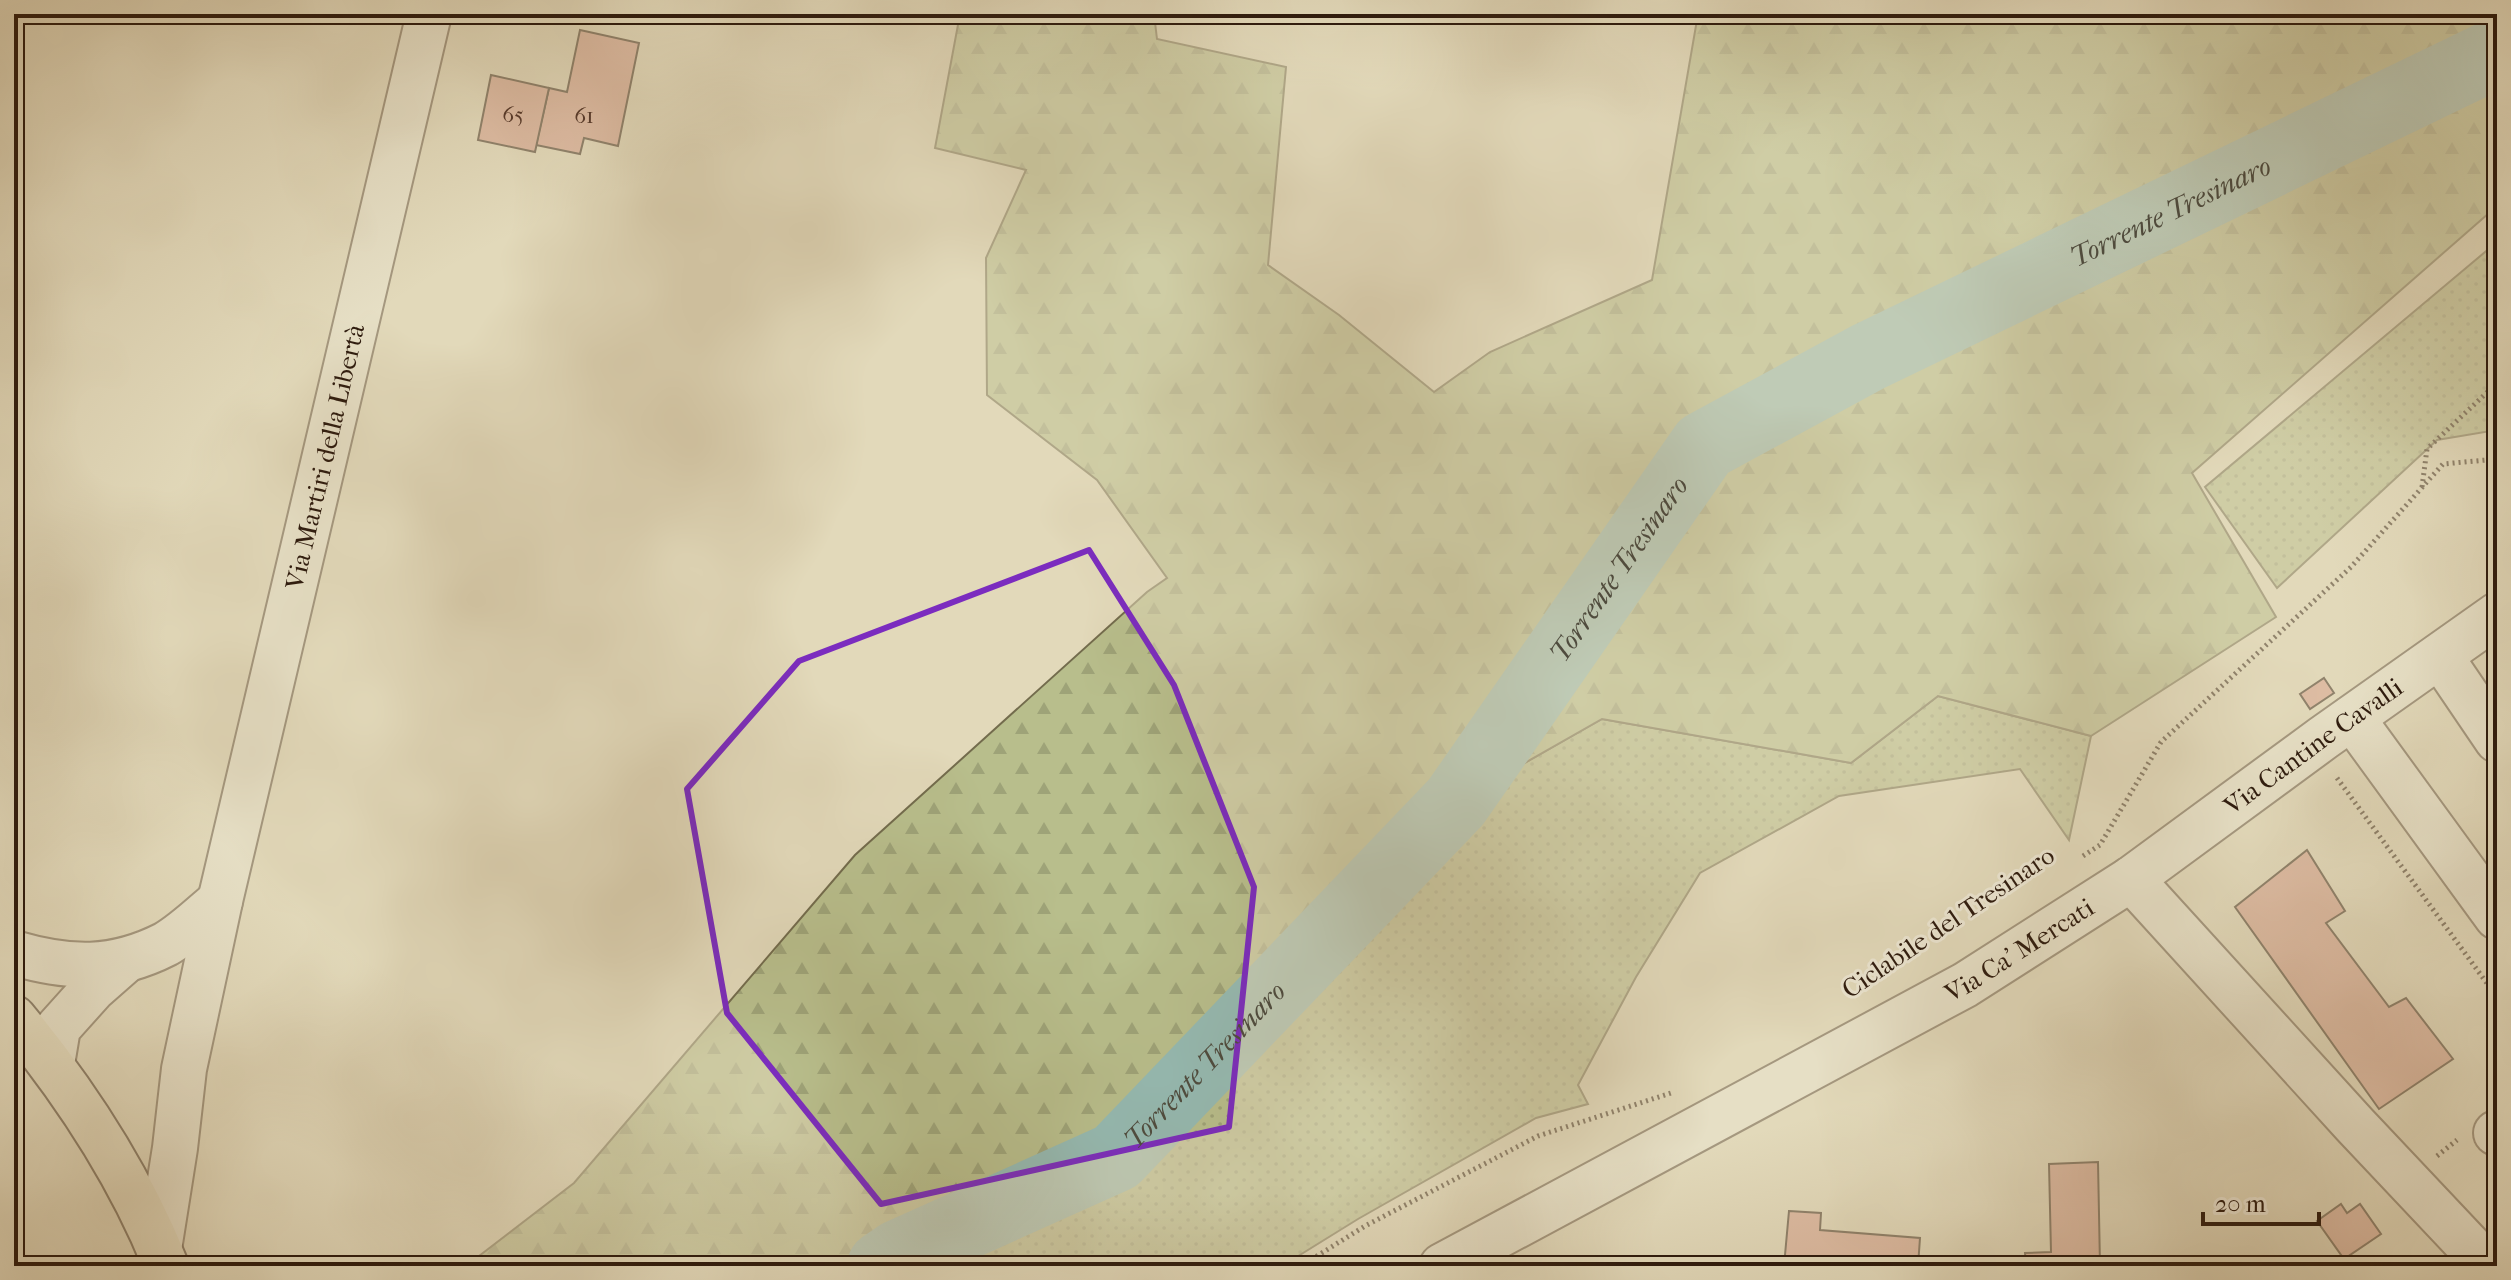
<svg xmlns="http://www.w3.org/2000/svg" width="2511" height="1280" font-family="'IM FELL French Canon',serif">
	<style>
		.green { fill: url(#green-dots); stroke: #736c4d; stroke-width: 2 }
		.forest { fill: url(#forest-firs); stroke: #736c4d; stroke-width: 2 }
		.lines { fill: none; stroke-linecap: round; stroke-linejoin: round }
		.river { stroke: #95bab2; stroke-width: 70 }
		.building { fill: #d79a87; stroke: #2e1b0e; stroke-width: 2 }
		.minor-casing { stroke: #5b4a39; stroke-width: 48 }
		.major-casing { stroke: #2e1b0e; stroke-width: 48 }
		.path { stroke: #2e1b0e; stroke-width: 5; stroke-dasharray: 2 4; stroke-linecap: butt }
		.minor { stroke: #ece6d2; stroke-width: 44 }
		.major { stroke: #e2d9ba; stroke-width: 44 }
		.marked { fill: none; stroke: #7b2cbf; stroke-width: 6; stroke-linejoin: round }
		.labels { text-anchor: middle; stroke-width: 6; stroke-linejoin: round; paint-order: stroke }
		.number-label { font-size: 22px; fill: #583b2c }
		.street-label { font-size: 26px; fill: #2e1b0e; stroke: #ece6d2 }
		.water-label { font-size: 28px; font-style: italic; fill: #4d4b3f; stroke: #ece6d2 }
	</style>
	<defs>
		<pattern id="green-dots" width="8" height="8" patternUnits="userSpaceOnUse" patternTransform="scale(2)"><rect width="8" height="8" fill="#b8be8c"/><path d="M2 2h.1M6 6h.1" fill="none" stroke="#9ea378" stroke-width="1.8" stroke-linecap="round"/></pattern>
		<pattern id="forest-firs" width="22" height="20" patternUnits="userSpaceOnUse" patternTransform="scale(2)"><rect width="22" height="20" fill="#b8be8c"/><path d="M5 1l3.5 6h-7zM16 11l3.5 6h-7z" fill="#9ea378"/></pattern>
	</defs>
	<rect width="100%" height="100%" fill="#e2d9ba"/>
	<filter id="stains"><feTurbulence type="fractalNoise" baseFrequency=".0025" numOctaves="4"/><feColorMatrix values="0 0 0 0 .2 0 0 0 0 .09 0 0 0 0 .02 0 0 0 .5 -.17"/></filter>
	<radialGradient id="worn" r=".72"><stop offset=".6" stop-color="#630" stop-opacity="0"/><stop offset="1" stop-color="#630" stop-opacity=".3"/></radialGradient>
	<g class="green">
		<polygon points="2497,242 2497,430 2437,440 2277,588 2205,487"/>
		<polygon points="1938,696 2091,736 2069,840 2020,769 1839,796 1700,873 1636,977 1578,1085 1588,1104 1536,1118 1358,1219 1282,1266 882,1266 898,1255 1116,1157 1456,802 1602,719 1851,763"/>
	</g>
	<polygon class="forest" points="960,14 1154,14 1157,39 1286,67 1268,265 1339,315 1434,392 1490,352 1652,280 1698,14 2497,14 2497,206 2192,473 2276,617 2091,736 1938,696 1851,763 1602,719 1456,802 1116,1157 898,1255 882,1266 466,1266 574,1183 855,855 1147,592 1167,578 1097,480 987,395 986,258 1026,170 935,148"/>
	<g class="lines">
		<path class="river" id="s1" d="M 882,1266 L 898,1255 L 1116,1157 L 1456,802 L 1704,446 L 1868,357 L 2497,53"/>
	</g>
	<g class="building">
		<polygon points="580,30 639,43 618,146 584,138 580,154 536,145 549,88 567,92"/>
		<polygon points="491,75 549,88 535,152 478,140"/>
		<polygon points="2324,678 2334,693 2310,709 2300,694"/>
		<polygon points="2307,850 2345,911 2326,923 2389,1007 2406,998 2453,1059 2379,1109 2235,907"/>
		<polygon points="2098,1162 2100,1266 2026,1266 2025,1253 2051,1252 2049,1164"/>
		<polygon points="2341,1204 2347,1213 2360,1204 2381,1234 2344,1259 2317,1221"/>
		<polygon points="1789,1211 1821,1213 1820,1230 1920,1238 1918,1266 1784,1266"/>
	</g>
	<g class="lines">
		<g class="minor-casing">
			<g id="minor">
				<polyline points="2440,656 2497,740"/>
				<polyline points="2352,718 2497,917"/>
				<polyline points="2131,879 2355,1125 2488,1266"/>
				<path d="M 14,953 C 69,969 113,971 166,944 C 185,933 203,915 220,901"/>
				<polyline points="52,1064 58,1028 93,989 126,960"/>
				<polyline points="2496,1133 2497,1133"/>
				<path id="s2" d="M 159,1249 L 175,1148 L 184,1069 L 220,901 L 429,14"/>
				<path id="s3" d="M 1442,1266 L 1965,985 L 2131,879 L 2323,738 L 2497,615"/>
			</g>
		</g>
		<g class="major-casing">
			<path id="major" d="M 14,1018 C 75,1092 130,1176 166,1266"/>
		</g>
		<g class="path">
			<polyline points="2422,487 2427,449 2497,383"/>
			<polyline points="2337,778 2497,997"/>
			<polyline points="2083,856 2100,845 2161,742 2351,567 2443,464 2497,459"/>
			<polyline points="2437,1156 2457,1140"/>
			<polyline points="1301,1266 1365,1226 1538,1136 1671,1093"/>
		</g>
		<use href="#minor" class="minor"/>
		<use href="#major" class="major"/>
	</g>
	<path d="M0 0H2511V1280H0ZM 1089,550 L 1174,685 L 1254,887 L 1229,1127 L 881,1204 L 727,1013 L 687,789 L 799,661 Z" fill="#e2d9ba" fill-opacity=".55" fill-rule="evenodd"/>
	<path class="marked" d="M 1089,550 L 1174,685 L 1254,887 L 1229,1127 L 881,1204 L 727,1013 L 687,789 L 799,661 Z"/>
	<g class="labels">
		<g class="number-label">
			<text x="513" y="122">65</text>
			<text x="584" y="123">61</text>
		</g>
		<g class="street-label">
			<text dy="9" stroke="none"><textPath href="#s2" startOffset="810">Via Martiri della Libertà</textPath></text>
			<text dy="9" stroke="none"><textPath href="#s3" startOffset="1016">Via Cantine Cavalli</textPath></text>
			<text transform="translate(1948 922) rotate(-34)" y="9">Ciclabile del Tresinaro</text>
			<text dy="9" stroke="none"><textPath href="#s3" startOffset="658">Via Ca' Mercati</textPath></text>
		</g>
		<g class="water-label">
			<text dy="10" stroke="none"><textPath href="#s1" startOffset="1706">Torrente Tresinaro</textPath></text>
			<text dy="10" stroke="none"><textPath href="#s1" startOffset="1034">Torrente Tresinaro</textPath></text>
			<text dy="10" stroke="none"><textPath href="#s1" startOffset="386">Torrente Tresinaro</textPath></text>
		</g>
	</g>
	<rect width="2511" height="1280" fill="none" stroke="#e2d9ba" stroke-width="48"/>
	<rect x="16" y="16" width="2479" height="1248" fill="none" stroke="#2e1b0e" stroke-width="4"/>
	<rect x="24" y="24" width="2463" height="1232" fill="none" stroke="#2e1b0e" stroke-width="2"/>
	<path d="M2203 1212v12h116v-12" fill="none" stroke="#2e1b0e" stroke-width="4"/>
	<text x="2215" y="1212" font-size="24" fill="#2e1b0e" stroke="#ece6d2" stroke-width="6" paint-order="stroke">20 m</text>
	<rect width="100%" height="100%" filter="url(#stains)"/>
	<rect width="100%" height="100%" fill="url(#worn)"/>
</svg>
